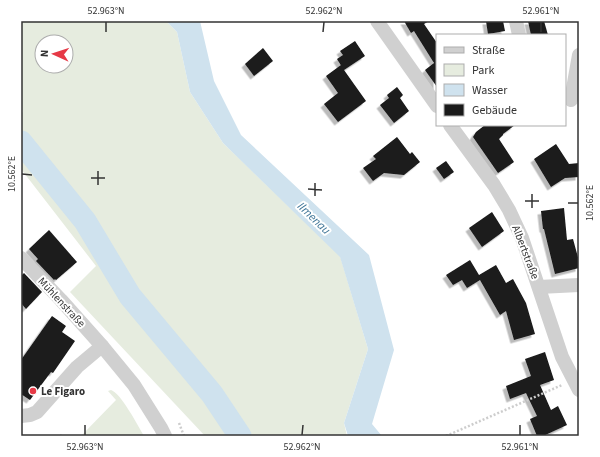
<svg xmlns="http://www.w3.org/2000/svg" width="600" height="457" font-family="'Source Sans 3',sans-serif">
	<style>
		.green { fill: #e6ecdf; fill-rule: evenodd }
		.water { fill: #cfe2ee }
		.lines { fill: none; stroke-linecap: round; stroke-linejoin: round }
		.river { stroke: #cfe2ee; stroke-width: 23 }
		.building { fill: #1a1a1a; filter: url(#shadow) }
		.path { stroke: #cdcdcd; stroke-width: 2.5; stroke-dasharray: 2 2; stroke-linecap: butt }
		.minor { stroke: #d0d0d0; stroke-width: 14 }
		.ticks { fill: none; stroke: #333; stroke-width: 1.5 }
		.poi-dot { fill: #e63946; stroke: #fff; stroke-width: 1.5 }
		.labels { text-anchor: middle; stroke-width: 4; stroke-linejoin: round; paint-order: stroke }
		.street-label { font-size: 11px; fill: #333; stroke: #fff }
		.poi-label { font-size: 11px; font-weight: bold; fill: #333; stroke: #fff; text-anchor: start }
		.water-label { font-size: 12px; font-style: italic; fill: #3f7597; stroke: #fff }
		.neatline { fill: none; stroke: #333; stroke-width: 1.5 }
		.ticks-label { font-size: 10px; text-anchor: middle; fill: #333 }
	</style>
	<defs>
		<filter id="shadow"><feDropShadow dx="-3.5" dy="3.5" stdDeviation="0" flood-color="#0004"/></filter>
	</defs>
	<rect width="100%" height="100%" fill="#fff"/>
	<g class="green">
		<path d="M 21,21 L 166,21 L 177,32 L 190,92 L 223,143 L 340,256 L 368,349 L 344,423 L 347,436 L 205,436 L 70,292 L 96,266 L 21,169 L 21,115 L 23,111 L 21,108 ZM 42,42 L 66,42 L 66,66 L 42,66 Z"/>
		<path d="M 111,390 C 121,393 138,426 144,436 L 81,436 L 116,400 L 108,391 Z"/>
	</g>
	<polygon class="water" points="166,21 200,21 214,81 241,135 369,255 394,350 372,424 382,436 348,436 344,423 368,349 340,257 223,143 190,92 177,32"/>
	<g class="lines">
		<polyline class="river" points="21,142 85,221 130,296 212,394 240,436"/>
	</g>
	<g class="building">
		<polygon points="404,21 429,21 424,24 437,43 437,87 425,70 434,63 414,31 411,33"/>
		<polygon points="486,21 503,21 505,31 488,34"/>
		<polygon points="528,21 544,21 548,35 531,35"/>
		<polygon points="355,41 365,56 344,70 366,101 338,122 324,104 338,93 326,76 341,65 342,67 337,59 343,55 340,51"/>
		<polygon points="263,48 273,61 254,76 245,64"/>
		<polygon points="397,87 403,95 400,98 409,111 394,123 380,105 389,98 387,95"/>
		<polygon points="485,125 515,125 503,134 503,135 499,139 514,162 498,173 473,137 476,132"/>
		<polygon points="397,137 410,154 412,152 420,162 404,175 384,173 373,181 363,168 376,159 373,156"/>
		<polygon points="556,144 569,164 579,163 579,177 565,178 551,187 534,159"/>
		<polygon points="446,161 454,172 444,179 436,168"/>
		<polygon points="564,208 567,240 573,239 579,261 579,268 555,274 544,229 543,229 541,211"/>
		<polygon points="492,212 504,231 482,247 469,228"/>
		<polygon points="49,230 77,262 56,280 55,279 54,280 36,261 38,259 29,249"/>
		<polygon points="470,260 479,275 496,265 506,283 513,279 526,303 535,334 514,340 506,311 500,315 480,280 467,288 462,280 453,285 446,275"/>
		<polygon points="24,273 42,292 26,309 21,303 21,276"/>
		<polygon points="52,316 66,326 62,332 75,341 53,373 51,372 30,400 21,394 21,360"/>
		<polygon points="545,352 554,380 540,385 551,410 558,406 567,425 543,436 537,436 530,419 537,416 526,393 510,399 506,386 531,376 525,359"/>
	</g>
	<g class="lines">
		<g class="path">
			<polyline points="179,423 184,436"/>
			<polyline points="60,435 61,436"/>
			<polyline points="446,436 562,385"/>
		</g>
		<g class="minor">
			<polyline points="377,21 437,106"/>
			<polyline points="516,21 519,35"/>
			<polyline points="571,100 579,55"/>
			<polyline points="450,125 494,185 509,210 522,238 562,357 579,390"/>
			<polyline points="21,258 61,300 102,346 134,385 161,428 165,436"/>
			<polyline points="539,287 579,285"/>
			<polyline points="21,416 30,415 37,412 77,367 102,346"/>
		</g>
	</g>
	<path class="ticks" d="M 106,32 L 106,22M 323,32 L 324,22M 541,32 L 541,22M 22,174 L 32,175M 91,178 L 105,178M 98,185 L 98,171M 308,189 L 322,190M 315,196 L 315,183M 525,201 L 539,201M 568,203 L 578,203M 532,208 L 532,194M 85,435 L 85,425M 302,435 L 303,425M 520,435 L 520,425"/>
	<circle class="poi-dot" cx="33" cy="391" r="4"/>
	<g class="labels">
		<g class="street-label">
			<text transform="translate(526 252) rotate(69)" y="4">Albertstraße</text>
			<text transform="translate(62 302) rotate(47)" y="4">Mühlenstraße</text>
		</g>
		<g class="poi-label">
			<text x="41" y="395">Le Figaro</text>
		</g>
		<g class="water-label">
			<text transform="translate(314 218) rotate(44)" y="4">Ilmenau</text>
		</g>
	</g>
	<rect width="600" height="457" fill="none" stroke="#ffffff" stroke-width="44"/>
	<rect x="436" y="34" width="130" height="92" fill="#ffffff" stroke="#adadad"/>
	<rect x="444" y="47" width="20" height="6" fill="#d0d0d0" stroke="#adadad"/>
	<text x="472" y="54" font-size="12" fill="#333333">Straße</text>
	<rect x="444" y="64" width="20" height="12" fill="#e6ecdf" stroke="#adadad"/>
	<text x="472" y="74" font-size="12" fill="#333333">Park</text>
	<rect x="444" y="84" width="20" height="12" fill="#cfe2ee" stroke="#adadad"/>
	<text x="472" y="94" font-size="12" fill="#333333">Wasser</text>
	<rect x="444" y="104" width="20" height="12" fill="#1a1a1a" stroke="#adadad"/>
	<text x="472" y="114" font-size="12" fill="#333333">Gebäude</text>
	<g transform="translate(54 54) rotate(273)"><circle r="19" fill="#ffffff" stroke="#adadad"/>
	<path d="M0-3L7 15L0 10L-7 15Z" fill="#e63946"/>
	<text y="-6" font-size="11" font-weight="bold" text-anchor="middle" fill="#333333">N</text>
	</g>
	<rect x="22" y="22" width="556" height="413" class="neatline"/>
	<g class="ticks-label">
		<text x="106" y="14">52.963°N</text>
		<text x="324" y="14">52.962°N</text>
		<text x="541" y="14">52.961°N</text>
		<text transform="translate(11 174) rotate(-90)" y="4">10.562°E</text>
		<text transform="translate(589 203) rotate(-90)" y="4">10.562°E</text>
		<text x="85" y="450">52.963°N</text>
		<text x="302" y="450">52.962°N</text>
		<text x="520" y="450">52.961°N</text>
	</g>
</svg>
